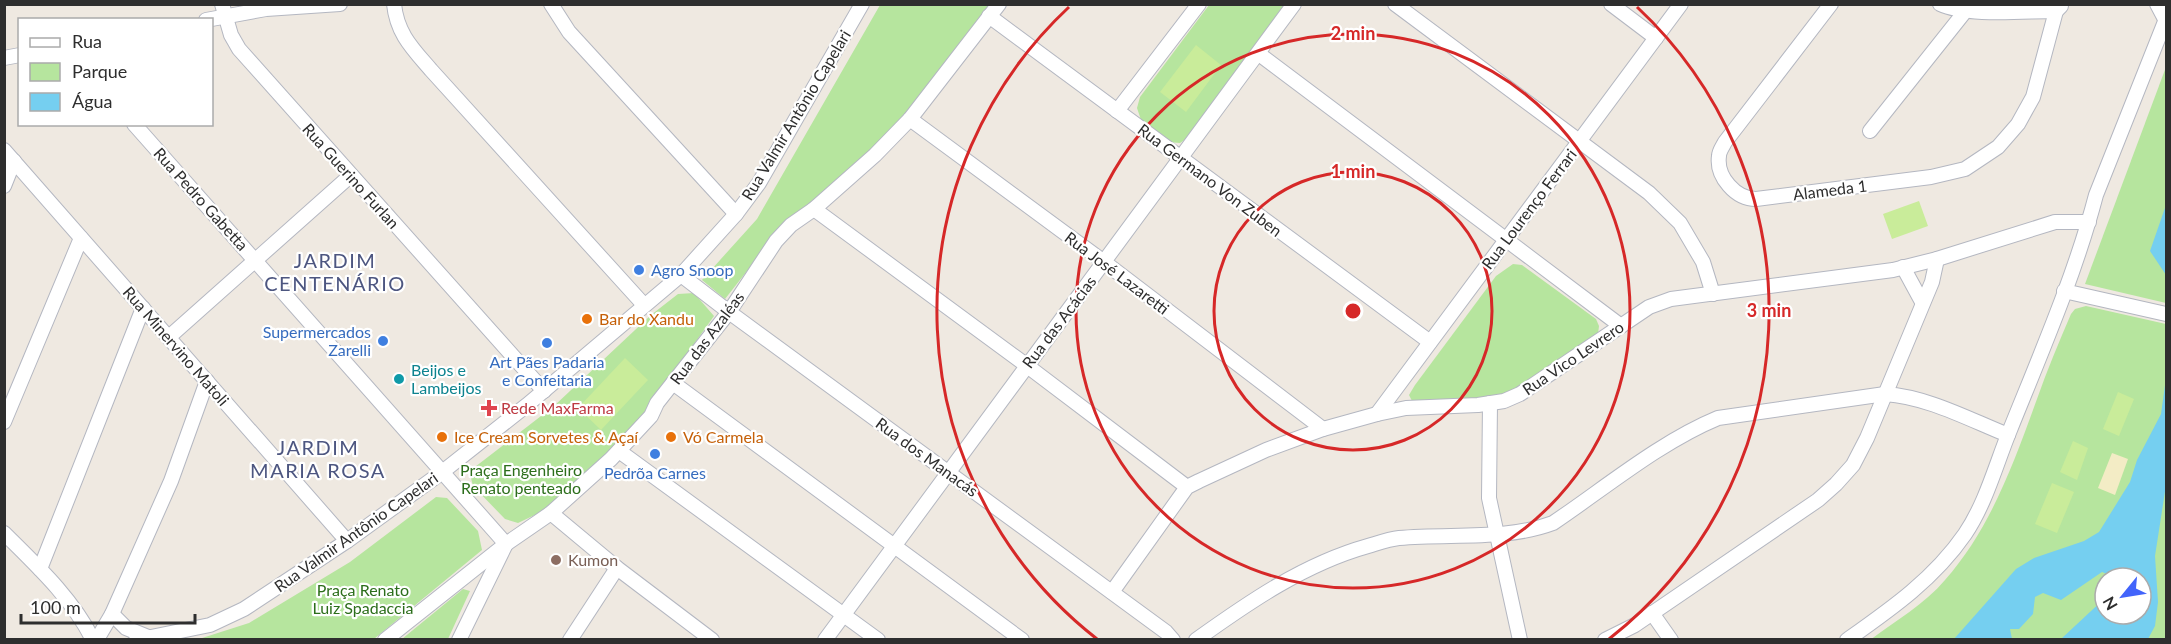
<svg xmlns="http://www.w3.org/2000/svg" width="2171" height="644" font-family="Lato,sans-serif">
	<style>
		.green { fill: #b6e59e; fill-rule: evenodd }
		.sand { fill: #f3ecc5 }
		.pitch { fill: #c9ec9a }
		.water { fill: #75cff0 }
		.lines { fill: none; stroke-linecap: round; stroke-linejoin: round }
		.minor-casing { stroke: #b4b7c1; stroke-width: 16 }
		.minor { stroke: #fff; stroke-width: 14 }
		.ring { fill: none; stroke: #d62828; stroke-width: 3 }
		.shop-dot { fill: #3f7fe0; stroke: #fff; stroke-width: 2 }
		.food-dot { fill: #e8710a; stroke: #fff; stroke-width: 2 }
		.culture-dot { fill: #0f9aa8; stroke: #fff; stroke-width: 2 }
		.health-dot { fill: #e0444e; stroke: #fff; stroke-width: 2 }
		.education-dot { fill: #8d6e63; stroke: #fff; stroke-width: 2 }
		.labels { text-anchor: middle; stroke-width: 4.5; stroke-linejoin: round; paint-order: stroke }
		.street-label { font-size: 16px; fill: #2e2e2e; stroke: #fff }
		.shop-label { font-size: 16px; fill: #366cbe; stroke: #fff }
		.food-label { font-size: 16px; fill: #c56008; stroke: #fff; text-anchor: start }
		.culture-label { font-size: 16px; fill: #0d838f; stroke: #fff; text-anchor: start }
		.health-label { font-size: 16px; fill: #be3a42; stroke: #fff; text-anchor: start }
		.park-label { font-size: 16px; fill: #2c6e1b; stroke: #fff }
		.education-label { font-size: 16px; fill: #785e54; stroke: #fff; text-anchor: start }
		.quarter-label { font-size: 20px; letter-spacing: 1.5px; fill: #4d5680; stroke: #fff }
		.centre { fill: #d62828; stroke: #fff; stroke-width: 3 }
		.ring-label { font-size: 18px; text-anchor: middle; font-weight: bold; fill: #d62828; stroke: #fff; stroke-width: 4.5; stroke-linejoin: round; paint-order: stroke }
	</style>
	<rect width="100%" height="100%" fill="#efe9e1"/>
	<g class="green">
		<polygon points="880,5 995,5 875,155 784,224 725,299 702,280 757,219"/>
		<polygon points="1209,5 1288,5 1192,135 1180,143 1168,142 1141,120 1137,108 1140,97"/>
		<polygon points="2166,67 2166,303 2085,284"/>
		<polygon points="1513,264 1522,265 1596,319 1599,326 1598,334 1506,397 1420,404 1412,401 1409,395 1415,385 1496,276"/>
		<polygon points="694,293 714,316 638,423 597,466 541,512 518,523 505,519 473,486 471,478 471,470 554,406 651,315 678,294"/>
		<path d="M 2086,306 L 2166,324 L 2166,639 L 1870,640 C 1895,621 1925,604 1945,580 C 1991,528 2014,462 2037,399 C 2047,370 2059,342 2071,314 L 2075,309 ZM 2105,578 L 2141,578 L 2141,614 L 2105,614 Z"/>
		<polygon points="436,497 447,498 478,531 482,550 374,639 199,639 249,623 350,562"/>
		<polygon points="463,589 470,591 448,639 402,639"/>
	</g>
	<polygon class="sand" points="2112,453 2128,459 2115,495 2098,488"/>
	<g class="pitch">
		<polygon points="1196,45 1221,65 1186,112 1160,92"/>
		<polygon points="1919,201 1928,226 1892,239 1883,214"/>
		<polygon points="625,358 648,380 601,430 578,408"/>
		<polygon points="2118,392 2134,399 2119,436 2103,429"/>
		<polygon points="2073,441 2088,448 2077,480 2060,472"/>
		<polygon points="2052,483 2074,492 2057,533 2035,524"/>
	</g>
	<g class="water">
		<polygon points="2166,205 2166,275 2150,251"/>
		<polygon points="2166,378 2166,485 2155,556 2158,602 2155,626 2148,639 2061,639 2105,598 2105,614 2141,614 2141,578 2112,578 2112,576 2102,572 2061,600 2043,593 2035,597 2033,614 2019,629 2010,629 2012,639 1954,639 2016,569 2034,558 2084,541 2099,532 2130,482 2137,460 2161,414"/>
	</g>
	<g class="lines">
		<g class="minor-casing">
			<g id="minor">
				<polyline points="222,4 231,35 239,49 544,391"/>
				<path d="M 394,4 C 397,34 413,49 431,70 L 644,305"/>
				<polyline points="551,4 569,32 736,214"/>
				<polyline points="1395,4 1649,193 1680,223 1703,262 1713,294"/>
				<polyline points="1611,4 1656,38"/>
				<path d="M 1831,4 L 1725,142 C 1723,146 1719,151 1719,156 C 1716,177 1736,199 1756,199 L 1931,177 L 1965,169 L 1998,147 L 2018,124 L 2033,97 L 2056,11"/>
				<path d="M 1940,4 C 1968,17 2024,11 2056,11 L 2061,6"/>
				<polyline points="2157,4 2166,21"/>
				<polyline points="989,16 1430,342"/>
				<polyline points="206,20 266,9 340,4"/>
				<polyline points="1259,54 1621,326"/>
				<polyline points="4,58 20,55"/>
				<polyline points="1117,111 1199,4"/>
				<polyline points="910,119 1104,262 1323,429"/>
				<polyline points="134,124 506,544 459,640"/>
				<polyline points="1870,131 1971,4"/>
				<polyline points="4,150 347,541"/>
				<polyline points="4,186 14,161"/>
				<polyline points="814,209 1026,365 1187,487"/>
				<polyline points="1903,267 1922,302"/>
				<polyline points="681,275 729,312 1166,632 1173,640"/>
				<polyline points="2064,291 2166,314"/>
				<polyline points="169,337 350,176"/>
				<polyline points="673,383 1022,640"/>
				<polyline points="1490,403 1489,498 1520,640"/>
				<polyline points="1377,414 1681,4"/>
				<polyline points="4,422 81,238"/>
				<polyline points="619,451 878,640"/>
				<polyline points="551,513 617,568 712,640"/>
				<path d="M 4,533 C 36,565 71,597 92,638"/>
				<polyline points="40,569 143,308"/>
				<polyline points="1112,592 1187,487 1199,481 1266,450 1323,429 1377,414 1406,408 1478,405 1504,401 1520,394 1649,307 1671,299 1893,270 1937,259 2055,222 2089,222"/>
				<polyline points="1652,613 1671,640"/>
				<polyline points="112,614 126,628 148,637"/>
				<polyline points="99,636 112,614 171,481 207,381"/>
				<polyline points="136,640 210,625 244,609 347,541 441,473 527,405 681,275 736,214 759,183 862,4"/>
				<polyline points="385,640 506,544 551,513 611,459 651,416 657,403 729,312 776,241 791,225 814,209 875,155 910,119 999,4"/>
				<polyline points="570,640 617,568"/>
				<polyline points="825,640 1294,4"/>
				<path d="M 1196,640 C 1249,602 1304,564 1368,546 C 1378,543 1389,539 1399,538 C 1450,533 1505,541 1553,523 C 1605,488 1660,442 1718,418 L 1885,394 C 1928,397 1968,419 2008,435"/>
				<polyline points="1605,640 1635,625 1818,500 1836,484 1853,465 1867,438 1932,282 1937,259"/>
				<path d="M 1847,640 C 1891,609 1934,579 1965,534 C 1986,503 1996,464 2010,430 C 2041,353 2075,275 2096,195 L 2166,19"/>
			</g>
		</g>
		<use href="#minor" class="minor"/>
	</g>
	<g class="ring">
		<circle cx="1353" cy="311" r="139"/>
		<circle cx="1353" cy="311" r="277"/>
		<path d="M1097 639A416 416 0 0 1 1069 7M1637 7A416 416 0 0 1 1609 639"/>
	</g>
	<g class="shop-dot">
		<circle cx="639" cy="270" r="6"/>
		<circle cx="383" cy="341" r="6"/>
		<circle cx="547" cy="343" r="6"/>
		<circle cx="655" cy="454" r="6"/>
	</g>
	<g class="food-dot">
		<circle cx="587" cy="319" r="6"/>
		<circle cx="442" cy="437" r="6"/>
		<circle cx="671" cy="437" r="6"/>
	</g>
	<circle class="culture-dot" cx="399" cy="379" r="6"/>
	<path class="health-dot" d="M486 399h6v6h6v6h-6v6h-6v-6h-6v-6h6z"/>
	<circle class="education-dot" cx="556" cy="560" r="6"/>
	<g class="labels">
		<g class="street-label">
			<text transform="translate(796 115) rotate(-59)" y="6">Rua Valmir Antônio Capelari</text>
			<text transform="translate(351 176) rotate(48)" y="6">Rua Guerino Furlan</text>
			<text transform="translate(1210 180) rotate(37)" y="6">Rua Germano Von Zuben</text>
			<text transform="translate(1830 190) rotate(-7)" y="6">Alameda 1</text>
			<text transform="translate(201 199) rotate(48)" y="6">Rua Pedro Gabetta</text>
			<text transform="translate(1529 209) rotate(-53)" y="6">Rua Lourenço Ferrari</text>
			<text transform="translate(1117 273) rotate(37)" y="6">Rua José Lazaretti</text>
			<text transform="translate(1059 322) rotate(-53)" y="6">Rua das Acácias</text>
			<text transform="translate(707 338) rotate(-53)" y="6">Rua das Azaléas</text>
			<text transform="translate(176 346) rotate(49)" y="6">Rua Minervino Matoli</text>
			<text transform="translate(1573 358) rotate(-34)" y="6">Rua Vico Levrero</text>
			<text transform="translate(927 457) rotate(36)" y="6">Rua dos Manacás</text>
			<text transform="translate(356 532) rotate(-35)" y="6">Rua Valmir Antônio Capelari</text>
		</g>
		<g class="shop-label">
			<text x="651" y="276" text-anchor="start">Agro Snoop</text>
			<text x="371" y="338" text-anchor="end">Supermercados<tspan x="371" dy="18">Zarelli</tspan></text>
			<text x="547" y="368">Art Pães Padaria<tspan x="547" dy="18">e Confeitaria</tspan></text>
			<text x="655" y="479">Pedrõa Carnes</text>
		</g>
		<g class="food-label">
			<text x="599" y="325">Bar do Xandu</text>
			<text x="454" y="443">Ice Cream Sorvetes &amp; Açaí</text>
			<text x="683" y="443">Vó Carmela</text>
		</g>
		<g class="culture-label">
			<text x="411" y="376">Beijos e<tspan x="411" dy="18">Lambeijos</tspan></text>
		</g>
		<g class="health-label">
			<text x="501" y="414">Rede MaxFarma</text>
		</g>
		<g class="park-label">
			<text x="521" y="476">Praça Engenheiro<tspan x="521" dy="18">Renato penteado</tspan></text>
			<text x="363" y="596">Praça Renato<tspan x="363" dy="18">Luiz Spadaccia</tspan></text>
		</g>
		<g class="education-label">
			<text x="568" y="566">Kumon</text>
		</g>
		<g class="quarter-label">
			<text x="335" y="268">JARDIM<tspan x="335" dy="23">CENTENÁRIO</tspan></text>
			<text x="318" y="455">JARDIM<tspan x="318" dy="23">MARIA ROSA</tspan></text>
		</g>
	</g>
	<circle cx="1353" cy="311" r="9" class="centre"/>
	<g class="ring-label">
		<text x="1353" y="40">2 min</text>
		<text x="1353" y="178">1 min</text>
		<text x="1769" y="317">3 min</text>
	</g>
	<rect width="2171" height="644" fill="none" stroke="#2e2e2e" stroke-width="12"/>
	<rect x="18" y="18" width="195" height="108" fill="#ffffff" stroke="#ababab" stroke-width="1.5"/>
	<rect x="30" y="38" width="30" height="9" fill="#ffffff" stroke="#ababab" stroke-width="1.5"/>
	<text x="72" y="48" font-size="18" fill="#2e2e2e">Rua</text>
	<rect x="30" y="63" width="30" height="18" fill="#b6e59e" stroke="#ababab" stroke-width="1.5"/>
	<text x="72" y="78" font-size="18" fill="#2e2e2e">Parque</text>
	<rect x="30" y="93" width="30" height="18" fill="#75cff0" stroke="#ababab" stroke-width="1.5"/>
	<text x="72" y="108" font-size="18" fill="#2e2e2e">Água</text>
	<g transform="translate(2123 596) rotate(240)"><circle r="28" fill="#ffffff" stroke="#ababab" stroke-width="1.5"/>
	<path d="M0-4.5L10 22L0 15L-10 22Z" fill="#4264fb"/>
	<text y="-9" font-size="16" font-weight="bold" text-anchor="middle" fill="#2e2e2e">N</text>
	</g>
	<path d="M21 614v9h174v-9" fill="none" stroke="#2e2e2e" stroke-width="3"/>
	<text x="30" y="614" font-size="18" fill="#2e2e2e" stroke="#ffffff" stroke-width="4.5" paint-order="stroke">100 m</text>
</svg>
